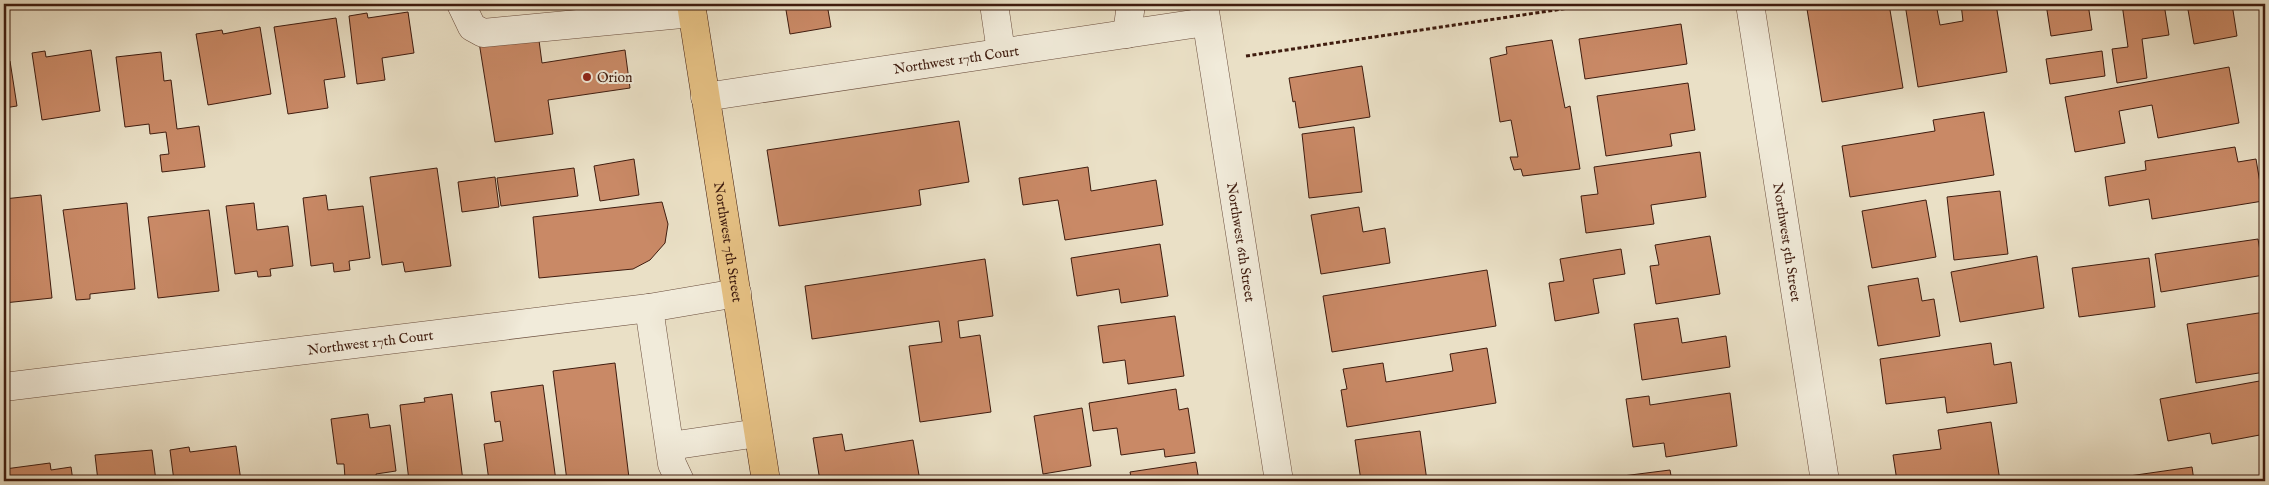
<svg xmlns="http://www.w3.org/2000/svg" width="2269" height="485" font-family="'IM FELL English',serif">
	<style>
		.building { fill: #c98966; stroke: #3f1c0f }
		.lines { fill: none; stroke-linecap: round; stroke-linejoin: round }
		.minor-casing { stroke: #6a4d3d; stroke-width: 29 }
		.major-casing { stroke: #3f1c0f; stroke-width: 29 }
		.path { stroke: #3f1c0f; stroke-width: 3; stroke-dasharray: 4 2.5; stroke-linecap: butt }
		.minor { stroke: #f1ebda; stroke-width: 28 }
		.major { stroke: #e5c083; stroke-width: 28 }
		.poi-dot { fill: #8f2418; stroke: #f1ebda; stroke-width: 2 }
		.labels { text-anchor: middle; stroke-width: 4; stroke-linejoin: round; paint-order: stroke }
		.street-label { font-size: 14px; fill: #3f1c0f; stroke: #f1ebda }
		.poi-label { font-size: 14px; fill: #3f1c0f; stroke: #f1ebda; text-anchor: start }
	</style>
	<rect width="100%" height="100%" fill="#eae0c6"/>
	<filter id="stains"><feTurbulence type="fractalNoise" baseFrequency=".004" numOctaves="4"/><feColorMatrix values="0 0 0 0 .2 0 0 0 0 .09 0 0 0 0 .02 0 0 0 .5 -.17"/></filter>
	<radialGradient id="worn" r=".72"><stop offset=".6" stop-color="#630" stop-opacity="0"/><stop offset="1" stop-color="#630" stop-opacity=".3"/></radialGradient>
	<g class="building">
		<polygon points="503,4 533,4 504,8"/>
		<polygon points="785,4 827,4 831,27 790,34"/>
		<polygon points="1840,4 1889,4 1903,88 1822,102 1807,9"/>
		<polygon points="1905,4 1936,4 1940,25 1963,21 1961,4 1996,4 2007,72 1918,87"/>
		<polygon points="2046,4 2088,4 2092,30 2051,36"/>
		<polygon points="2122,4 2164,4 2169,35 2142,39 2147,78 2117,83 2112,49 2128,47"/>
		<polygon points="2187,4 2232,4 2237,36 2194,44"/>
		<polygon points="408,12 414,53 382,58 385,80 357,84 349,16 367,13 368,18"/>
		<polygon points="336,18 345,77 324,80 328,108 288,114 274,27"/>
		<polygon points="1681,24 1687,64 1585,79 1579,39"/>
		<polygon points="260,27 271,94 208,105 196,34 222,30 223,34"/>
		<polygon points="538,33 542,63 625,50 630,88 548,100 553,134 495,142 479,42"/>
		<polygon points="1552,40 1565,108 1570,106 1580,169 1523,176 1521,169 1514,170 1510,157 1518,157 1511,120 1500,122 1490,58 1507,54 1506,47"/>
		<polygon points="91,50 100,111 42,120 32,53 45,51 46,57"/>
		<polygon points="2102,51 2105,76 2050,84 2046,59"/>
		<polygon points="161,52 164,81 171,80 177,129 199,126 205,167 162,172 160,155 169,154 166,132 150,134 149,124 125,127 116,57"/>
		<polygon points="10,61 17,106 4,108 4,62"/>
		<polygon points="1362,66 1370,117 1299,128 1295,101 1293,102 1289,78"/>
		<polygon points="2229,67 2239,123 2158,138 2152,105 2119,111 2125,143 2075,152 2065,97"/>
		<polygon points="1688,83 1695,130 1670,134 1672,146 1606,156 1597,96"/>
		<polygon points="1984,112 1994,175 1850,197 1842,146 1935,131 1933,120"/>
		<polygon points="959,121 969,182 919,190 921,205 779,226 767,150"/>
		<polygon points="1354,127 1362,192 1309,198 1302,134"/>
		<polygon points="2235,147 2238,162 2256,159 2263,201 2152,219 2149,199 2109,206 2105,177 2146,170 2145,161"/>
		<polygon points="1700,152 1706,197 1651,205 1654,224 1586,233 1581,196 1598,194 1594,167"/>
		<polygon points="634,159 639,195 600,201 594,166"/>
		<polygon points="1088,167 1091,191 1156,180 1163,225 1065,240 1058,200 1023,205 1019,178"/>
		<polygon points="437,168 451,266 405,272 403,262 382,265 370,177"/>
		<polygon points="574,168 578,196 501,206 497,178"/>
		<polygon points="495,177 499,207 462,212 458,182"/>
		<polygon points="2000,191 2008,254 1954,260 1947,197"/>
		<polygon points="41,195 52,298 4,303 4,224 5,224 4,199"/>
		<polygon points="326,195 328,210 363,206 370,258 349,261 350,270 334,272 333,263 311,266 303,198"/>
		<polygon points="1926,200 1936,257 1872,268 1862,211"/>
		<polygon points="662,202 668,224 665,243 650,260 633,269 539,278 533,217"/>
		<polygon points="127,203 135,289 90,294 90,299 76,300 63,210"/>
		<polygon points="254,203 257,230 288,226 293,266 270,269 271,276 258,277 257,271 235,274 226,206"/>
		<polygon points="1359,207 1363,232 1385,228 1390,263 1321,274 1311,215"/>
		<polygon points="209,210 219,291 158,298 148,217"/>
		<polygon points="1710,236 1720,294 1656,304 1650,266 1659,265 1655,245"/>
		<polygon points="2258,239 2264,275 2161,292 2155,254"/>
		<polygon points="1160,244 1168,296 1121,303 1119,289 1077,296 1071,258"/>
		<polygon points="1621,249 1625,274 1593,279 1599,313 1555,321 1549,283 1564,281 1560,259"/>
		<polygon points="2037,256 2044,308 1960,322 1951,272"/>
		<polygon points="2149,258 2155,307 2079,317 2072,268"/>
		<polygon points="985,259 993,316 958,321 960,338 980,335 991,412 920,422 909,346 942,342 939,321 812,339 805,286"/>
		<polygon points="1487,270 1496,326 1332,352 1323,296"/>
		<polygon points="1918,278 1922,301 1934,299 1940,336 1878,346 1868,286"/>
		<polygon points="2265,312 2265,372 2196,383 2187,324"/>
		<polygon points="1175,316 1184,376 1128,384 1125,360 1103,363 1098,326"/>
		<polygon points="1678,318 1682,343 1726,336 1730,367 1642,380 1634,324"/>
		<polygon points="1991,343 1994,365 2011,362 2017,403 1947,413 1945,397 1886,404 1880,359"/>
		<polygon points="1487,348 1496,403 1347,427 1341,390 1347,389 1343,369 1383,363 1386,382 1453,371 1450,354"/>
		<polygon points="615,363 629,478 637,477 638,481 567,481 553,371"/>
		<polygon points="2265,380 2265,434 2212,444 2210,433 2168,441 2160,399"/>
		<polygon points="543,385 556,481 489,481 484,444 503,441 500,421 495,422 491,392"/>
		<polygon points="1176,389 1179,410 1188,408 1195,453 1165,457 1164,449 1121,455 1117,428 1093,431 1089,403"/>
		<polygon points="1730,393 1737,446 1666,457 1664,443 1633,447 1626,399 1649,396 1650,405"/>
		<polygon points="452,394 463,481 409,481 400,405 425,402 424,398"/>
		<polygon points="1082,408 1091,466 1043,474 1034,416"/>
		<polygon points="368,414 370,428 390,425 396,471 376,474 377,481 353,481 352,477 345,478 344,464 337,464 331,419"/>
		<polygon points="1991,422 2000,481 1897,481 1893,455 1941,449 1938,430"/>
		<polygon points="1420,431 1427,481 1361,481 1355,440"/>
		<polygon points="842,434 845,451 913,440 920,481 820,481 813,438"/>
		<polygon points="236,446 241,481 174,481 170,450 189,447 190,452"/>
		<polygon points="152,450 156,481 98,481 95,455"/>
		<polygon points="1196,462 1199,481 1132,481 1130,472"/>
		<polygon points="50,463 51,470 71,467 73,481 7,481 5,469"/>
		<polygon points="2192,467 2194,481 2129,481 2129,476"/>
		<polygon points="1670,470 1672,481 1583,481"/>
		<polygon points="2265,475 2265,481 2217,481"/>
	</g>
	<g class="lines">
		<g class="minor-casing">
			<g id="minor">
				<polyline points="461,4 472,27 483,33 692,13"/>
				<polyline points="994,4 1001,52"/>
				<path id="s1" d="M 1750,4 L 1825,481"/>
				<path id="s2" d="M 1204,5 L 1279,481"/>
				<polyline points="1127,34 1131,4"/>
				<path id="s3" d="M 705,97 L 1206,22"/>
				<polyline points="649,308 672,464 680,481"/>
				<path id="s4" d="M 4,387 L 649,308 L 737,293"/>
				<polyline points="670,446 758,433"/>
			</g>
		</g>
		<g class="major-casing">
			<g id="major">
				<path id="s5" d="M 691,4 L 766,481"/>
			</g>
		</g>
		<polyline class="path" points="1246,56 1596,4"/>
		<use href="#minor" class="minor"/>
		<use href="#major" class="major"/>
	</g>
	<circle class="poi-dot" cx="587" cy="77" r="5"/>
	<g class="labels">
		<g class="street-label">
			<text dy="5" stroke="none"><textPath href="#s3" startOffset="254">Northwest 17th Court</textPath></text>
			<text dy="5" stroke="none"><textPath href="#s5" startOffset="241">Northwest 7th Street</textPath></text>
			<text dy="5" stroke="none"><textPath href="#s1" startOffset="241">Northwest 5th Street</textPath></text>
			<text dy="5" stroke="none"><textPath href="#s2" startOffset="240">Northwest 6th Street</textPath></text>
			<text dy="5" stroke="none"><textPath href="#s4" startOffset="369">Northwest 17th Court</textPath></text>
		</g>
		<g class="poi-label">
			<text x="597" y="82">Orion</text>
		</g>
	</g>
	<rect width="2269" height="485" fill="none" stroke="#eae0c6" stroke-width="20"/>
	<rect x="5" y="5" width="2259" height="475" fill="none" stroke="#3f1c0f" stroke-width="2.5"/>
	<rect x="10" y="10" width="2249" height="465" fill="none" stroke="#3f1c0f"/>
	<rect width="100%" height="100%" filter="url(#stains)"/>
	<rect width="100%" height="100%" fill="url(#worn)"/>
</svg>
